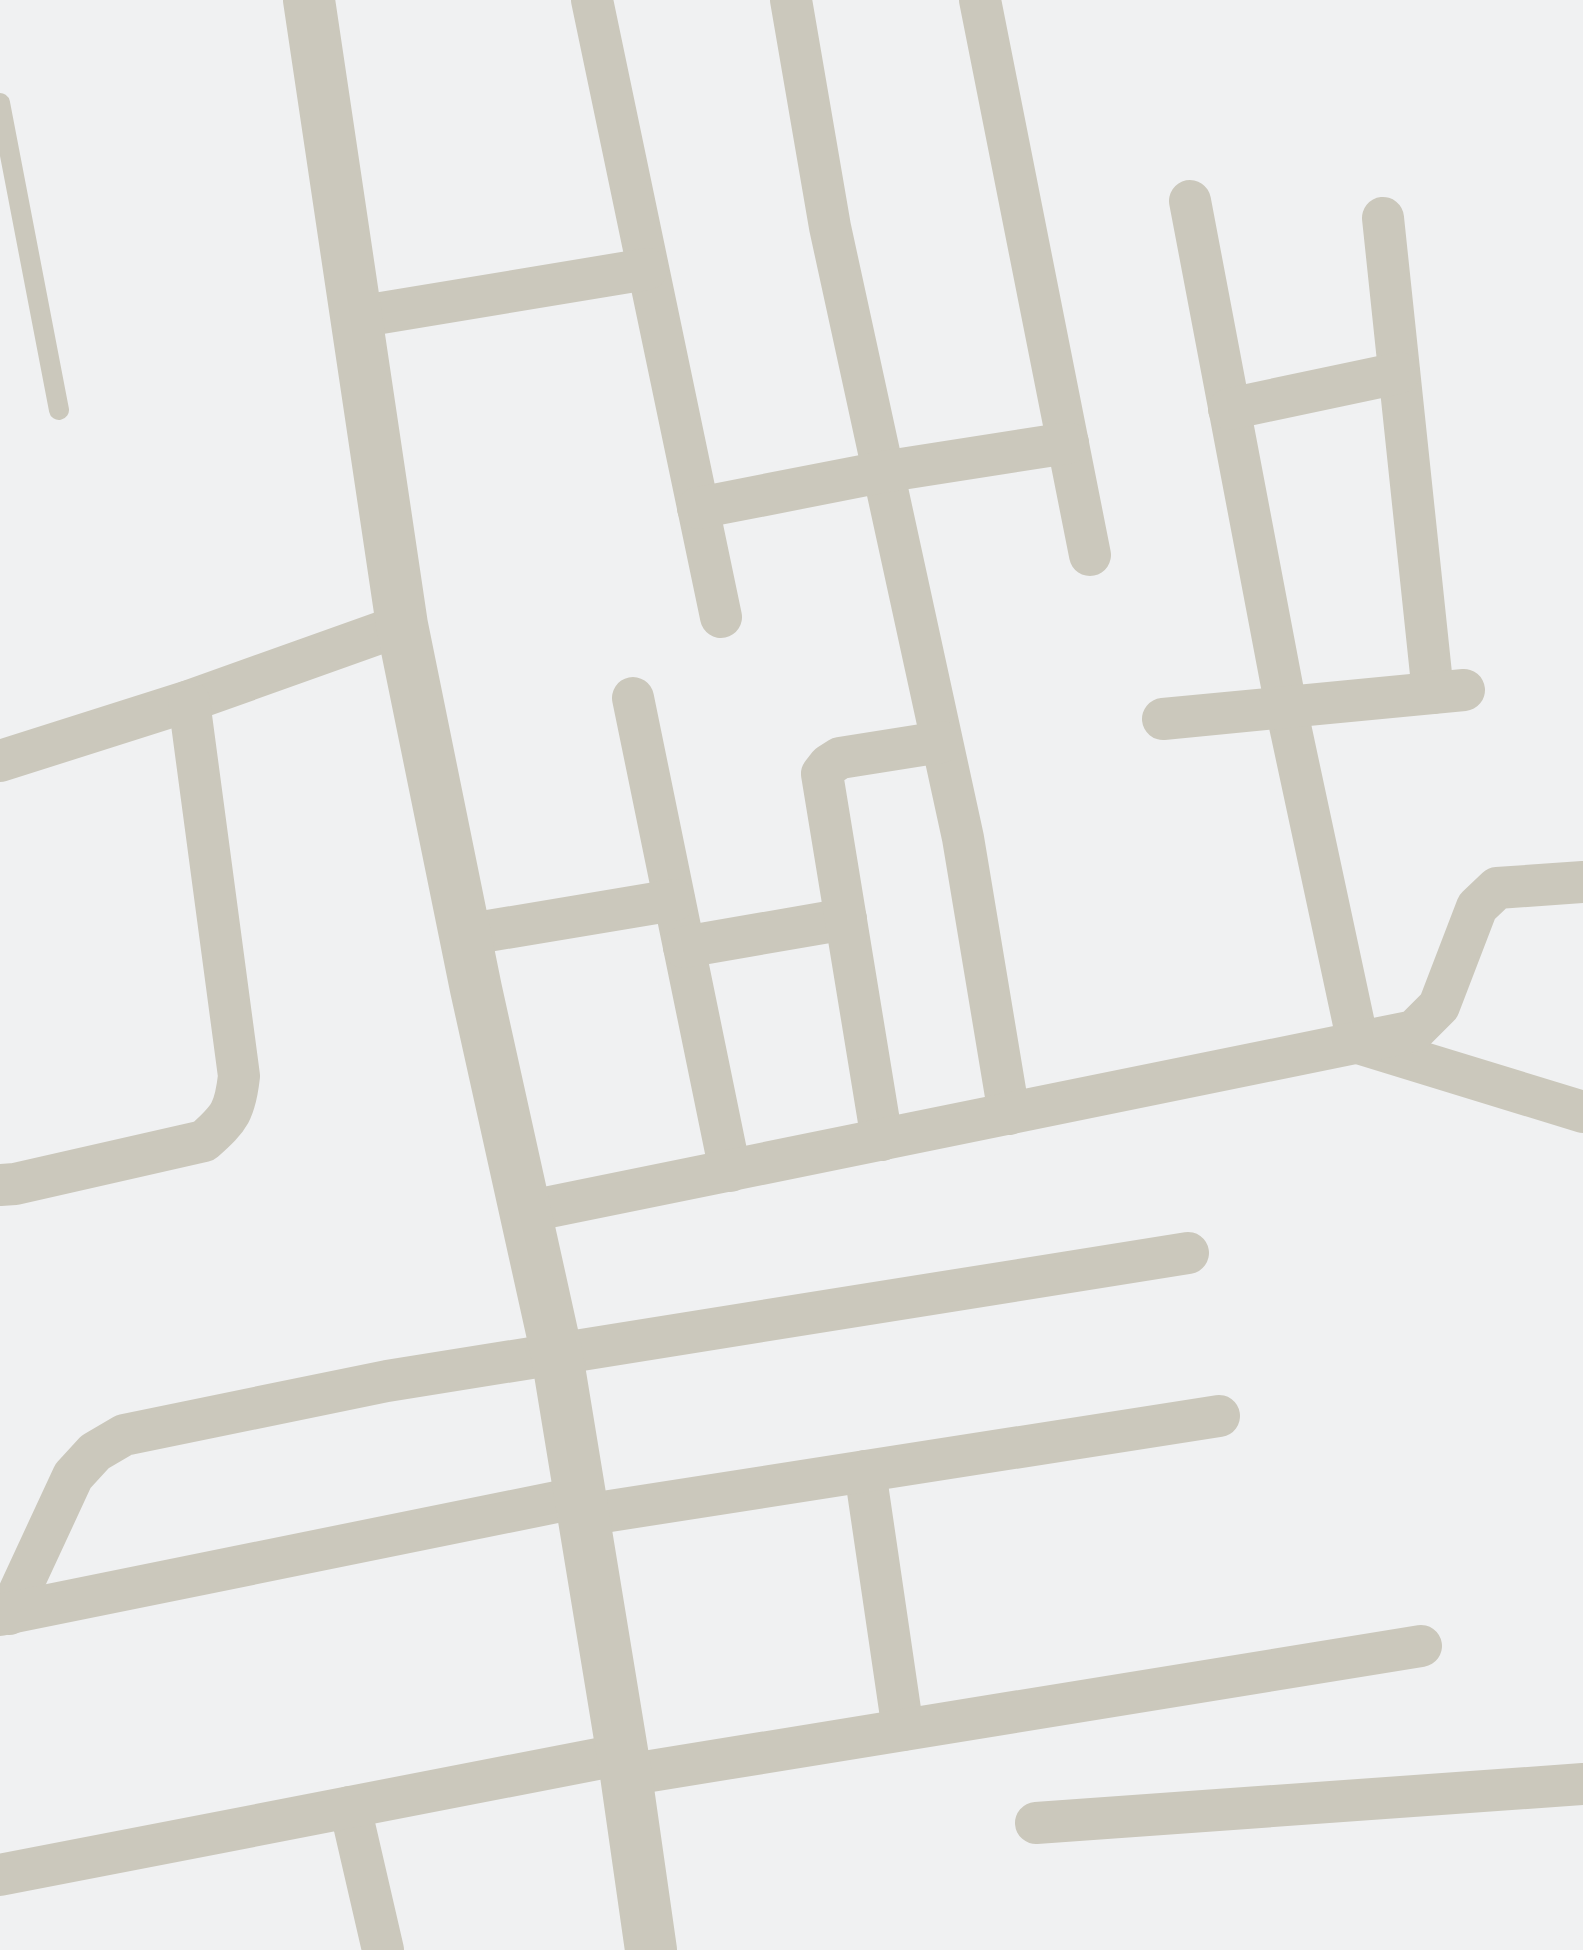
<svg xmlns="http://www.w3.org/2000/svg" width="1583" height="1950" font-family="'Noto Sans',sans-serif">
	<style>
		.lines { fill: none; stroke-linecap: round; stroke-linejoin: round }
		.service { stroke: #cbc8bc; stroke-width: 20 }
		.minor { stroke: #cbc8bc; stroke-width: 42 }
		.tertiary { stroke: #cbc8bc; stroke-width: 52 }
	</style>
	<rect width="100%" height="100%" fill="#f0f1f2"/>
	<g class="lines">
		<polyline class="service" points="0,103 59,410"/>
		<g class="minor">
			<polyline points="592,0 721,617"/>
			<polyline points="791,0 830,227 963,838 1009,1114"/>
			<polyline points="980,0 1090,555"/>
			<polyline points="1190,201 1286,707 1358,1043 1583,1112"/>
			<polyline points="1383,218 1433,693"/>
			<polyline points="357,317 647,269"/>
			<polyline points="1229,409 1399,373"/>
			<polyline points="698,508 882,472 1068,443"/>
			<polyline points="633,698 730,1171"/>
			<polyline points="1163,719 1464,690"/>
			<polyline points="0,761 189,701 402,625"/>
			<polyline points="464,935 674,900"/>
			<polyline points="684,947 846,919"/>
			<polyline points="882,1140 822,774 829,765 840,758 941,742"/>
			<path d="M 0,1185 L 15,1184 L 204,1141 C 230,1118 235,1111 239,1076 L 189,701"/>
			<polyline points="525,1212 1414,1031 1439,1006 1477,907 1497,888 1583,882"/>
			<polyline points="865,1471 903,1730"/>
			<polyline points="584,1515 1219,1416"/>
			<polyline points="9,1614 73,1476 95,1452 124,1435 387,1381 1188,1253"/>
			<polyline points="0,1615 581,1497"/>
			<polyline points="626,1775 1421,1646"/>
			<polyline points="350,1807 383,1950"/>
			<polyline points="1036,1823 1583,1784"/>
			<polyline points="0,1875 623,1754"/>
		</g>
		<polyline class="tertiary" points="309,0 402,625 476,989 557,1355 626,1775 651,1950"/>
	</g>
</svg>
